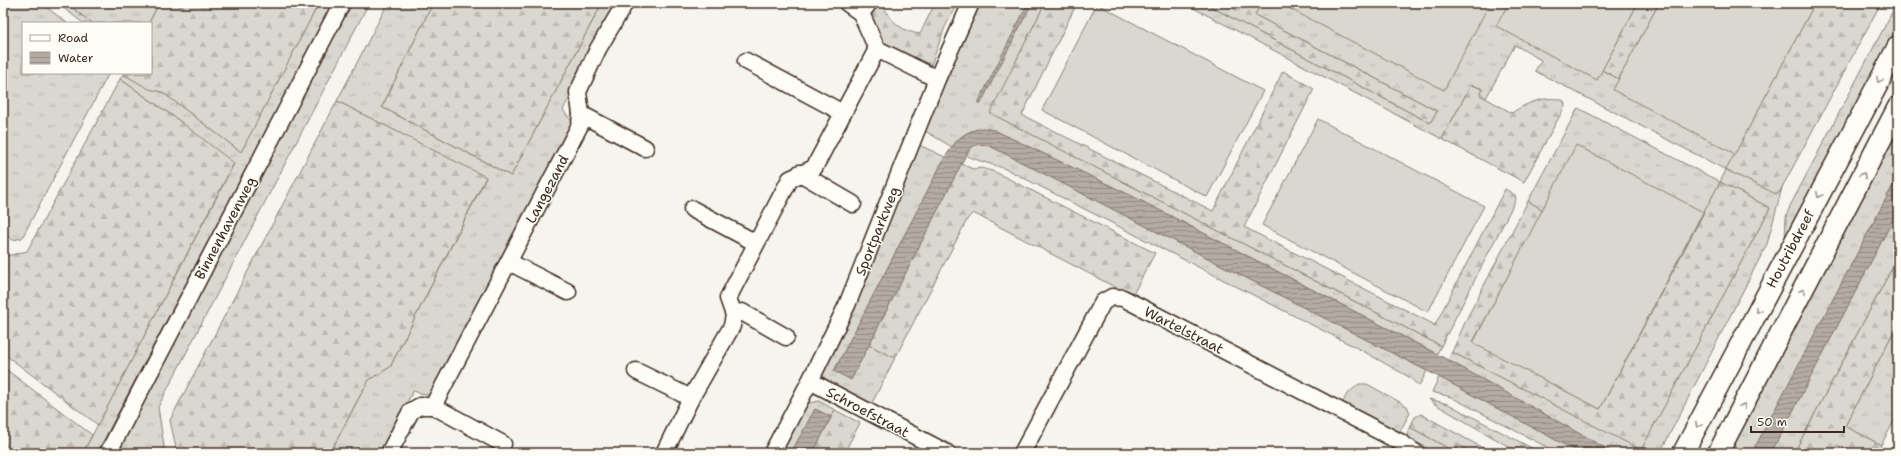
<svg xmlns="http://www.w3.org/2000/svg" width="1901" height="456" font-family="'Shantell Sans',sans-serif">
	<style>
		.grass { fill: url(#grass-tufts); stroke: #8a8077 }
		.forest { fill: url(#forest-firs); stroke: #8a8077 }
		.garden { fill: #dad6d0; stroke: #8a8077 }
		.water { fill: url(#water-rules); stroke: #84786e }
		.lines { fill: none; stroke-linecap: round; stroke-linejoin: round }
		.minor-casing { stroke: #3b2a1e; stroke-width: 19 }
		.major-casing { stroke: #3b2a1e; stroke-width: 23 }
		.minor { stroke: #fdfcf7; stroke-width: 16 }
		.major { stroke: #fdfcf7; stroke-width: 20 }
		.oneway { stroke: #9c938a }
		.labels { text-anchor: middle; stroke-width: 3; stroke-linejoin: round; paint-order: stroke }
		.street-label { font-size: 14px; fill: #3b2a1e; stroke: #fdfcf7 }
	</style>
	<defs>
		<pattern id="grass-tufts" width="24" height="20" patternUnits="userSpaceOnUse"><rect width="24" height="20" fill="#dad6d0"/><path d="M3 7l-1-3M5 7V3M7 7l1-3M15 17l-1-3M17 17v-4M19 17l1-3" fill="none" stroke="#bcb8b2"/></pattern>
		<pattern id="forest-firs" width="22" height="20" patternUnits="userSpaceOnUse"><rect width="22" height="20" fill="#dad6d0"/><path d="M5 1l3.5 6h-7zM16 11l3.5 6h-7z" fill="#bcb8b2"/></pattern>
		<pattern id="water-rules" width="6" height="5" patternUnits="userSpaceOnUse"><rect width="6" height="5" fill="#b4aca4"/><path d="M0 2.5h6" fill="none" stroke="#948c85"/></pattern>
	</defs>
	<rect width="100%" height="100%" fill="#f5f4ee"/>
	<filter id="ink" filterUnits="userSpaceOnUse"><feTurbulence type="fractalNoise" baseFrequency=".025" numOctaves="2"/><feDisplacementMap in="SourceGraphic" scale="8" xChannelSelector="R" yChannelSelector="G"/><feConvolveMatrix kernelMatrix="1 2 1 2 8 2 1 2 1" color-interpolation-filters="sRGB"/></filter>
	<g filter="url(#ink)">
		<g class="grass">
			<polygon points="3,3 41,3 67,23 23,23 23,73 109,73 22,238 13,240 3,233"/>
			<polygon points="66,3 159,3 149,23 92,23"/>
			<polygon points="319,3 333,3 97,453 83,453 234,164 177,119 120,79 123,74 162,92 241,151"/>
			<polygon points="350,3 369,3 158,407 165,453 115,453"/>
			<polygon points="388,3 433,3 382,107 511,176 602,3 618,3 563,110 574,124 432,396 413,391 380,453 330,453 363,390 369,380 390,367 486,178 337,101"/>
			<path d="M 979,3 L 1045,3 L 991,113 L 1441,346 L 1437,354 L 1132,196 L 994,130 C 978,126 961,132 952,147 L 925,131 L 963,33 Z"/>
			<polygon points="1184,3 1204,3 1430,123 1437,111 1255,15 1261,3 1638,3 1602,70 1619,79 1659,3 1815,3 1727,170 1779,193 1783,184 1767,244 1660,453 1614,453 1448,360 1452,352 1641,449 1770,208 1720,182 1600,409 1542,210 1528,201 1578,108 1720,182 1726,170 1535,71 1541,60 1515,45 1486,98 1480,95 1483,89 1471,85 1442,139"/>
			<polygon points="1897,3 1898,25 1785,241 1786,217 1790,206"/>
			<polygon points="1898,128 1898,176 1752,453 1727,453"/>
			<path d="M 982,144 L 990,146 L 1427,371 L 1419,386 L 1409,377 L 1363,351 L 1008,170 C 994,164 979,162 966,155 L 974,145 Z"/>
			<polygon points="919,145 945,157 834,371 851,379 869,345 895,358 871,405 828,383 822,374"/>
			<polygon points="1898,210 1898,257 1794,453 1771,453"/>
			<polygon points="1898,323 1898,414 1881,445 1845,426"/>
			<polygon points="1439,377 1580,453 1558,453 1451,397 1432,392"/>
			<polygon points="1359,384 1367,384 1407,406 1410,413 1400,431 1397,432 1342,404 1347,394"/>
			<polygon points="819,401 835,410 831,417 815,409 791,453 778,453 805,404"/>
			<polygon points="1410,427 1455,452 1455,453 1436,453 1408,438 1407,433"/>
		</g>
		<g class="forest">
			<polygon points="57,3 66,3 92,23 83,23"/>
			<polygon points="159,3 319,3 241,152 162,92 149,89 123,74 151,73 151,23 149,23"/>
			<polygon points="433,3 602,3 511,176 382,107"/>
			<path d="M 879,3 L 881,3 C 891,20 899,31 920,34 L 935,3 L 957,3 L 945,27 L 931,65 L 883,42 L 867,13 Z"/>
			<polygon points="1045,3 1077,3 1022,115 1213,211 1283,71 1314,89 1244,227 1435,325 1505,189 1515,195 1516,199 1441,346 990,113"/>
			<polygon points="1204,3 1223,3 1238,11 1243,3 1261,3 1255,15 1437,111 1430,123"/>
			<polygon points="1638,3 1659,3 1619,79 1602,70"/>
			<polygon points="1815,3 1881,3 1779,193 1776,194 1726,170"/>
			<polygon points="120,79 177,119 234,163 98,425 3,353 3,257 27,251"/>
			<path d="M 1471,85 L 1483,89 L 1480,95 L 1512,113 C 1525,103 1549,94 1564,101 L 1565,106 L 1524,182 L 1442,139 Z"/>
			<polygon points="337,101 486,177 390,367 369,380 363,390 330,453 177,453 170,420"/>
			<polygon points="961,164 973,169 982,168 995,172 1155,253 1132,296 973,213 968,218 895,358 869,345"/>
			<polygon points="1720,182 1770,208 1641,450 1452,352 1467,318 1528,201 1543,210 1473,342 1600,409"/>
			<polygon points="1898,257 1898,323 1845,426 1881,445 1877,453 1852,453 1837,445 1832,453 1794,453"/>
			<polygon points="3,367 92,435 83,453 3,453"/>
			<polygon points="1429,399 1448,404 1541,453 1520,453 1433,403"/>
			<polygon points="835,410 860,423 844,453 813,453"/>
			<polygon points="1421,414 1492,453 1472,453 1459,445 1455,452 1410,427 1415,417"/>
		</g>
		<g class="garden">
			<polygon points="1279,3 1490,3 1444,90"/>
			<polygon points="1509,3 1638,3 1597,80 1496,26"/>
			<polygon points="1659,3 1815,3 1735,154 1613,90"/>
			<polygon points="1097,4 1263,91 1207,197 1042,110"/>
			<polygon points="1318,119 1484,206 1428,312 1262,225"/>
			<polygon points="1576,145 1703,212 1600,409 1473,343"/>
		</g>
		<g class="water">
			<polygon points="1028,3 1032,3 980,105 978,103"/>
			<path d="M 983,128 L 994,130 L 1132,196 L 1448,360 L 1614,453 L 1580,453 L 1439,377 L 990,146 C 982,144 976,143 969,149 L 851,380 L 834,371 L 945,157 C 957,140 962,132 983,128 Z"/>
			<polygon points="1898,176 1898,210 1771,453 1752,453"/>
			<polygon points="815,409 831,417 813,453 791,453"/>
		</g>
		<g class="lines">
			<g class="minor-casing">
				<g id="minor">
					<polyline points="847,3 861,13"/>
					<polyline points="869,3 861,13 877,49 937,79"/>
					<polyline points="746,61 843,113"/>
					<polyline points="581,114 645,148"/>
					<polyline points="800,173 853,204"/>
					<polyline points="692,209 756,243"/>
					<polyline points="509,262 568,292"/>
					<polyline points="734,315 742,312 786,337"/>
					<polyline points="636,371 691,398"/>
					<polyline points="810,381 947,453"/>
					<polyline points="433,406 503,444"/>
					<polyline points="108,453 342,3"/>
					<polyline points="389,453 411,411 420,406 433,406 580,125 581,114 578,92 598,49 625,3"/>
					<polyline points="664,453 691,398 732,326 734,315 728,298 790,179 814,168 877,49"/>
					<polyline points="772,453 810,381 847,305 937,79 971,3"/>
					<polyline points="1022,453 1103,302 1112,297 1123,298 1400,442 1416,453"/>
				</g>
			</g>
			<g class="major-casing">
				<g id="major">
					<polyline points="1683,453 1898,46"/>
					<polyline points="1718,453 1898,107"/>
				</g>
			</g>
			<use href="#minor" class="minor"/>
			<use href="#major" class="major"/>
		</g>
		<defs><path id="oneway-chevron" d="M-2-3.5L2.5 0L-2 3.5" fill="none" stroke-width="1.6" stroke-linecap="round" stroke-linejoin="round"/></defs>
		<g class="oneway">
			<use href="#oneway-chevron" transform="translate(1879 80) rotate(118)"/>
			<use href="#oneway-chevron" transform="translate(1863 175) rotate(-63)"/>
			<use href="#oneway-chevron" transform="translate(1819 195) rotate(118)"/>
			<use href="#oneway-chevron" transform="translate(1803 291) rotate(-63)"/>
			<use href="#oneway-chevron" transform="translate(1758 310) rotate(118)"/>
			<use href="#oneway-chevron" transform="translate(1743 406) rotate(-63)"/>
			<use href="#oneway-chevron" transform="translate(1698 425) rotate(118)"/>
		</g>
	</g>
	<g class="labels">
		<g class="street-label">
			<text transform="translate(547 189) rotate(-62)" y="5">Langezand</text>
			<text transform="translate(225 228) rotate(-62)" y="5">Binnenhavenweg</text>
			<text transform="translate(877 231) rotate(-68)" y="5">Sportparkweg</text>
			<text transform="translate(1790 249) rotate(-62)" y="5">Houtribdreef</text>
			<text transform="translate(1184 330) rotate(27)" y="5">Wartelstraat</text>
			<text transform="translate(868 412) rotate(28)" y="5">Schroefstraat</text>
		</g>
	</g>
	<rect width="1901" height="456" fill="none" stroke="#fdfcf7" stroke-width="16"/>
	<rect x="8" y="8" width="1885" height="440" fill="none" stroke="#3b2a1e" stroke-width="1.5" filter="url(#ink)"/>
	<rect x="22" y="22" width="130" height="52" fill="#fdfcf7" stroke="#afa8a0"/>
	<rect x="30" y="35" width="20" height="6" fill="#fdfcf7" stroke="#afa8a0"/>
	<text x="58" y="42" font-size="12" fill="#3b2a1e">Road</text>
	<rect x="30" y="52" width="20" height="12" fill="url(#water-rules)" stroke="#afa8a0"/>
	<text x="58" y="62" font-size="12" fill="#3b2a1e">Water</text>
	<path d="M1751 426v6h93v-6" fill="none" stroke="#3b2a1e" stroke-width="2"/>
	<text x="1757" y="426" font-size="12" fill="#3b2a1e" stroke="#fdfcf7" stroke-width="3" paint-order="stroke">50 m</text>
</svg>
